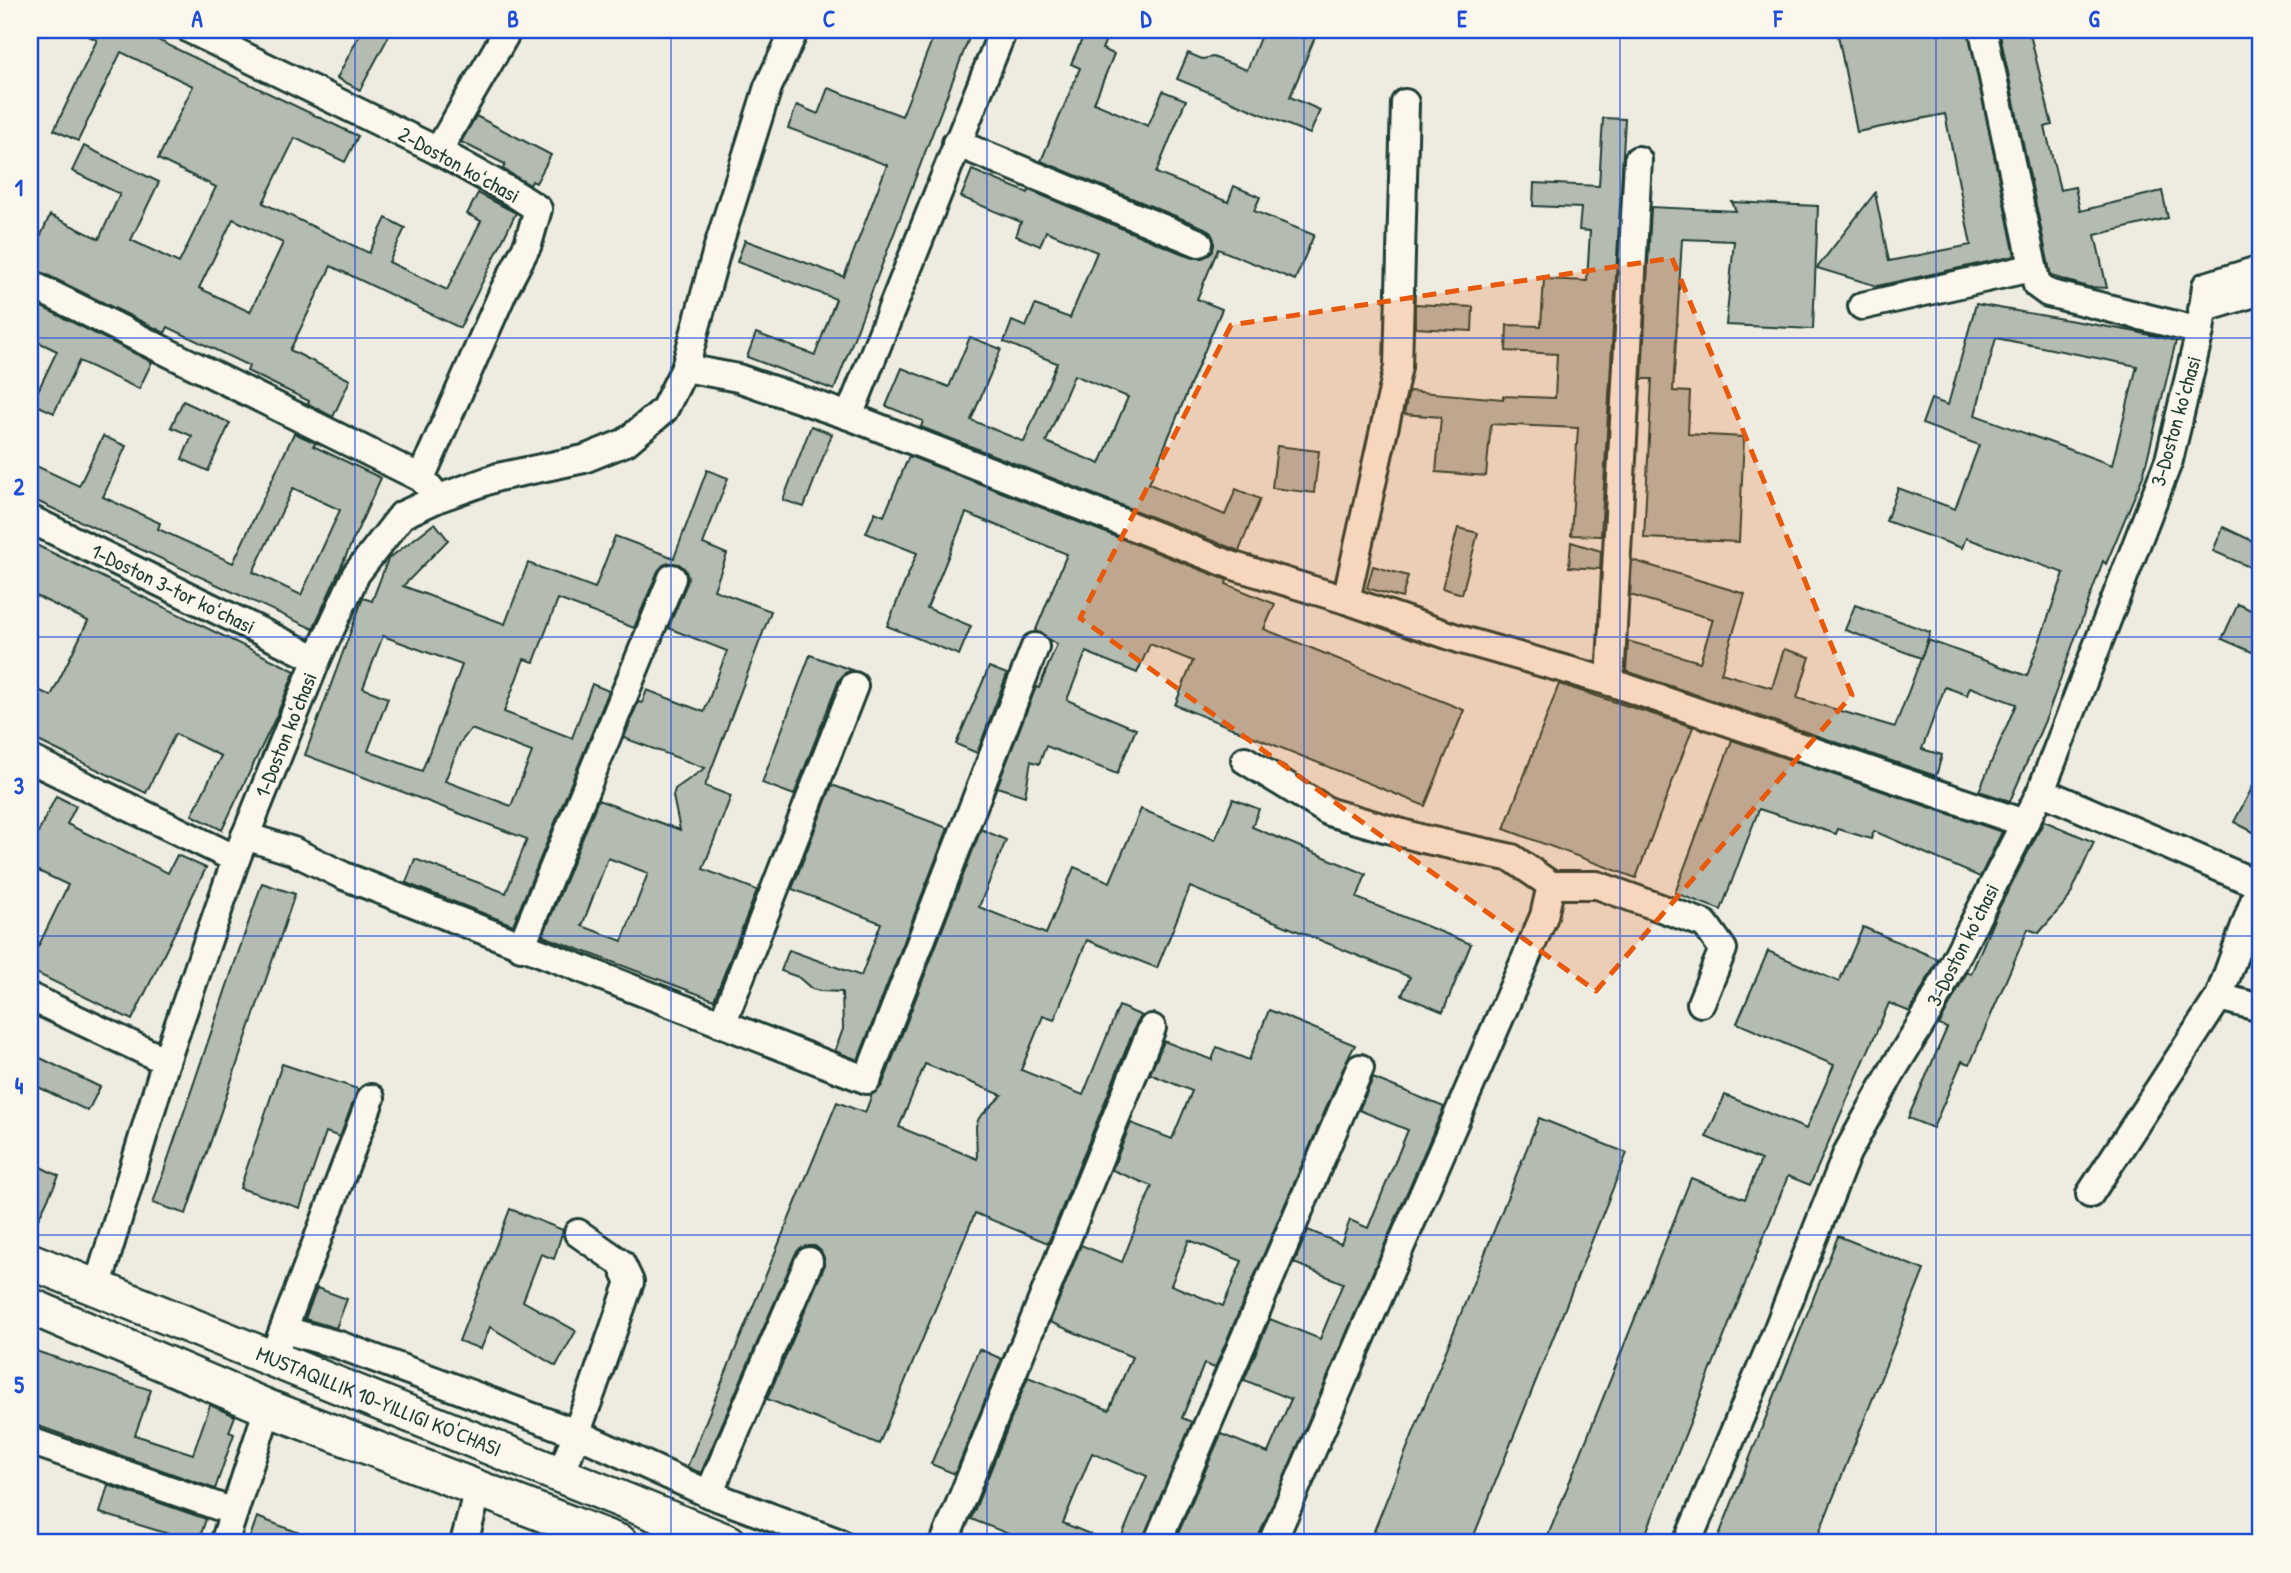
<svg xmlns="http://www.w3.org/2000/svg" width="2291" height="1573" font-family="'Patrick Hand',sans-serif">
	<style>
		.building { fill: #b4bbb0; stroke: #1f3d34; stroke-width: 2; fill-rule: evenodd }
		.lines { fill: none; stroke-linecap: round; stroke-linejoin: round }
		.minor-casing { stroke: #1f3d34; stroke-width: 32 }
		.major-casing { stroke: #1f3d34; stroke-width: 40 }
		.minor { stroke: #fbf7ec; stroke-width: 26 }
		.major { stroke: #fbf7ec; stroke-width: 35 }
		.marked { fill: #e8590c; fill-opacity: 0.2; stroke: #e8590c; stroke-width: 5; stroke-dasharray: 14 9; stroke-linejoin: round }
		.grid { fill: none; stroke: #1d4ed8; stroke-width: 2; stroke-opacity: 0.55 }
		.labels { text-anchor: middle; stroke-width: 5; stroke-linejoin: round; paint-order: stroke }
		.street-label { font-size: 21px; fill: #1f3d34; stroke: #fbf7ec }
		.neatline { fill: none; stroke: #1d4ed8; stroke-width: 2.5 }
		.grid-label { font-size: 23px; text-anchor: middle; font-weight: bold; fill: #1d4ed8 }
	</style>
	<rect width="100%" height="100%" fill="#eeece1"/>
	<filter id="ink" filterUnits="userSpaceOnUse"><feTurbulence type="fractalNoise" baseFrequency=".0143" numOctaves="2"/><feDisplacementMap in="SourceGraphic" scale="14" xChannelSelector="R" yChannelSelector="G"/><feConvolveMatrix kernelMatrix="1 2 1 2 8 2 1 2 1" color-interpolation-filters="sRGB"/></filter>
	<g filter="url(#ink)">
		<g class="building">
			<path d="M 76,30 L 137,30 L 358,136 L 345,162 L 295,138 L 263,203 L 369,253 L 386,218 L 405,228 L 389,262 L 447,290 L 481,221 L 467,214 L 478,193 L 516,213 L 460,328 L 331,266 L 290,350 L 350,380 L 333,417 L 308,404 L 309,401 L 247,371 L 249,366 L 168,327 L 165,333 L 37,270 L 30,268 L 30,229 L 41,235 L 50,215 L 99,239 L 120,194 L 72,171 L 84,146 L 159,182 L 131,240 L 179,263 L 216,187 L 158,159 L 193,86 L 121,52 L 78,141 L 54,130 L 97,40 ZM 233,219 L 283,243 L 250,312 L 199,288 Z"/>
			<polygon points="362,30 392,30 360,90 337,78"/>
			<polygon points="936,30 972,30 834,390 747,357 756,333 815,355 836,299 737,262 745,240 844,277 887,165 788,128 797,105 818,114 828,88 902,116"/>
			<path d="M 1086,30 L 1110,30 L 1102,49 L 1114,54 L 1094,103 L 1148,126 L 1163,91 L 1186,100 L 1156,173 L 1228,202 L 1234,186 L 1260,197 L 1254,211 L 1314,235 L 1295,280 L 1218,249 L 1197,299 L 1222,309 L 1149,484 L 1225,515 L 1236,489 L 1260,499 L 1239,551 L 921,427 L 923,421 L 886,406 L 902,368 L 949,387 L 970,337 L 1001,349 L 971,420 L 1024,442 L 1057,363 L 1004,342 L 1012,321 L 1026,327 L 1035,305 L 1070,318 L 1097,252 L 1046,231 L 1040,246 L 1016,236 L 1021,222 L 961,197 L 972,170 L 1028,193 L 1029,190 L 1193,258 L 1202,258 L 1209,255 L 1213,250 L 1214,240 L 1211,233 L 1205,228 L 1041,161 L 1080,68 L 1071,64 ZM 1074,375 L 1128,397 L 1100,464 L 1046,442 Z"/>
			<polygon points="1263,30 1318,30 1290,97 1320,110 1310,134 1177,79 1188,53 1202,59 1213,57 1247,70"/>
			<polygon points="1837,30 1968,30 2015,256 1877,286 1817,268 1875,193 1889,261 1971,245 1945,114 1857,132"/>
			<polygon points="1999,30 2029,30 2052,125 2045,127 2060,190 2075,187 2080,211 2162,191 2168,218 2095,235 2107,288 2088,287 2051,276"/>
			<polygon points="476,116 551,155 536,183 532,181 530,185 503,169 505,164 461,142"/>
			<polygon points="1603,118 1625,119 1601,536 1571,535 1578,428 1491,424 1486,476 1436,472 1441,417 1404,414 1409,391 1503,399 1503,396 1555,398 1557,354 1506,351 1507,325 1541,326 1544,279 1587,281 1590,231 1579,230 1581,208 1533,206 1534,183 1599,186"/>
			<polygon points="1732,202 1818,206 1813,329 1726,325 1734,241 1682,239 1673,391 1690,392 1688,434 1744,437 1739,542 1644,538 1652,379 1642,379 1651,207 1736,211"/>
			<polygon points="30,301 152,362 139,389 79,361 54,413 32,403 57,351 30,338"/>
			<polygon points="1415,304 1473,307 1472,331 1415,328"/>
			<path d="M 1976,304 L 2137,332 L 2176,341 L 2143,476 L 2106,564 L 2103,561 L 2047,716 L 2010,801 L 1979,791 L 2016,704 L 1970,687 L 1967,695 L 1945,687 L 1922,749 L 1942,755 L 1936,776 L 1626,671 L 1628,641 L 1700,662 L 1713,619 L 1630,595 L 1632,560 L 1745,594 L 1721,673 L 1772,688 L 1784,649 L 1810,657 L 1797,698 L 1895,727 L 1928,640 L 2027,676 L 2064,573 L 1966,538 L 1962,548 L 1886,521 L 1898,488 L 1955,509 L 1979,445 L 1922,424 L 1931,399 L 1948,405 ZM 1996,338 L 2137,366 L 2112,465 L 1975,415 Z"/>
			<polygon points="183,401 230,423 208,471 182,459 192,436 171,427"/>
			<polygon points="811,426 832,434 804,507 783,500"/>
			<path d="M 294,433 L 316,443 L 313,446 L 381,478 L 313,629 L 30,498 L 30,463 L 79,486 L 103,436 L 126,446 L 103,497 L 160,523 L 158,529 L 233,563 ZM 293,488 L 340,510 L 301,595 L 253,572 Z"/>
			<polygon points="1277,446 1319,451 1314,493 1272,488"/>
			<polygon points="909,456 1227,580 1226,584 1275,604 1264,629 1464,710 1425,806 1175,705 1193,661 1150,644 1137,673 1086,652 1067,700 1136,729 1117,774 1046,746 1039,764 1031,761 1025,796 997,787 1036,687 1039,688 1057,644 1049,640 1041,633 1035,632 1067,554 966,513 927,608 971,626 959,655 887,626 917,553 866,533 875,512 884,516"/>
			<path d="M 707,470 L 728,478 L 703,544 L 727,554 L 714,590 L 771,611 L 705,786 L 731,796 L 703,869 L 757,890 L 714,1000 L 543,936 L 598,800 L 680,830 L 673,796 L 675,789 L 705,768 L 624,738 L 638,702 L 642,703 L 647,690 L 704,712 L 727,651 L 668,628 L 687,583 L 688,577 L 685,569 L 679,564 L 669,563 L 663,565 L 658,571 L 634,628 L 558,599 L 534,662 L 524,659 L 504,712 L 572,738 L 592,684 L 609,691 L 513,925 L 406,883 L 415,859 L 506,893 L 527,839 L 305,755 L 363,598 L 372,601 L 388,559 L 435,523 L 448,540 L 403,586 L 505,624 L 528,563 L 595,588 L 615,536 L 674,558 ZM 383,636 L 462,665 L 422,771 L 368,751 L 388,698 L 363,688 ZM 471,729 L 532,752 L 511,806 L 445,781 L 460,743 ZM 608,858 L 648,873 L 622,941 L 582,926 Z"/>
			<polygon points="2223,527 2261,545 2261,553 2254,569 2213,551"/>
			<polygon points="1458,528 1478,533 1462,594 1442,588"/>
			<polygon points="30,542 295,671 276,717 222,830 192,815 221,756 175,734 146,793 30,737 30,686 51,696 88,621 30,593"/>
			<polygon points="1571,542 1601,551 1600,569 1569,567"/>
			<polygon points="1373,566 1408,576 1402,598 1367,588"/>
			<polygon points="2238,604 2261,615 2261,656 2222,639"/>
			<polygon points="1855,605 1930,632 1921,658 1845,630"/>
			<polygon points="810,655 852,670 845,673 839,680 794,795 762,783"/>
			<polygon points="989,667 1007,674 977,753 956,744"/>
			<polygon points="1559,684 1693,727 1636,878 1504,829"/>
			<polygon points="1732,740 2002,832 1980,877 1874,831 1871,839 1838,829 1836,834 1759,809 1721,910 1675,893"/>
			<polygon points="2261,771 2261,836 2234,822"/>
			<polygon points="832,785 948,828 858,1060 835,1051 843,1029 842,992 820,991 812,989 798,977 781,971 789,950 861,976 881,923 792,889"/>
			<polygon points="56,796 76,806 67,824 168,873 177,855 206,868 132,1020 30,970 30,943 38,947 68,885 30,867 30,849"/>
			<path d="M 1233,799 L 1259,809 L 1252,827 L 1366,874 L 1357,898 L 1471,944 L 1443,1012 L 1402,995 L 1410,977 L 1190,887 L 1157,968 L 1087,940 L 1054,1020 L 1043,1016 L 1021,1070 L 1083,1095 L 1119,1006 L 1142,1016 L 1137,1022 L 1048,1243 L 975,1213 L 879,1444 L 767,1399 L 824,1267 L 824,1258 L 821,1251 L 815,1246 L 806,1246 L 800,1248 L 795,1255 L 701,1473 L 687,1467 L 837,1102 L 865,1113 L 872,1094 L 882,1086 L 981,829 L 1006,840 L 979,907 L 1046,934 L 1074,867 L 1110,882 L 1141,809 L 1215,840 ZM 925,1064 L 1002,1095 L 979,1118 L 976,1126 L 977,1159 L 899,1127 Z"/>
			<polygon points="2044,821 2094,842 2069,898 2039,933 2028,929 1970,1064 1962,1061 1933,1128 1908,1118 1947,1028 1939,1025 1967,972 1971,974 1997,912"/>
			<polygon points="262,883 295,894 186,1214 153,1203"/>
			<polygon points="1863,927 1938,959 1910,1012 1889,1003 1810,1185 1788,1176 1642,1543 1545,1543 1691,1178 1745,1199 1761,1160 1706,1137 1725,1095 1806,1129 1834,1065 1737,1023 1768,951 1839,982"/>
			<path d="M 1269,1010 L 1355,1045 L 1346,1062 L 1215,1368 L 1204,1364 L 1182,1418 L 1192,1422 L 1142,1543 L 1119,1543 L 1147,1476 L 1092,1453 L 1063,1523 L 1111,1543 L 1031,1543 L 971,1519 L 1028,1377 L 1109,1410 L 1132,1357 L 1050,1322 L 1081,1245 L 1122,1262 L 1152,1186 L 1112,1170 L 1131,1123 L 1172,1139 L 1192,1091 L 1150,1074 L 1164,1041 L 1212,1060 L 1217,1047 L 1249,1060 ZM 1189,1240 L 1242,1261 L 1223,1306 L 1171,1285 Z"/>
			<polygon points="30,1053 100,1087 88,1111 30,1083"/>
			<polygon points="282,1064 358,1089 340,1137 326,1132 300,1208 240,1188"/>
			<polygon points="1373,1078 1444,1107 1256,1543 1174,1543 1221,1434 1268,1453 1291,1399 1244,1380 1270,1319 1320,1339 1343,1283 1294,1263 1308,1230 1341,1244 1350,1220 1368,1228 1408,1130 1359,1110"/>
			<polygon points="1539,1118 1627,1153 1471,1543 1404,1543 1374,1531"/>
			<polygon points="30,1162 59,1176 30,1236"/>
			<polygon points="510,1209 563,1230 554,1259 541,1254 523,1301 576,1331 556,1366 490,1327 481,1349 459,1341"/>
			<polygon points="1838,1236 1924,1270 1815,1543 1716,1543"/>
			<polygon points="317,1288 347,1299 336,1328 305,1319"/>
			<polygon points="30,1349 151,1390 135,1435 193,1454 210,1405 235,1416 229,1432 234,1434 215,1489 30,1423"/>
			<polygon points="979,1349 1002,1359 955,1474 931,1464"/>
			<polygon points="108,1485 206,1519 198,1543 100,1513"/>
			<polygon points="257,1517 321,1541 320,1543 248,1543"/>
		</g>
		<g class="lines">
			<g class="minor-casing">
				<g id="minor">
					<polyline points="191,30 438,151 515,194 538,209 528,244 504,290 421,478"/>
					<polyline points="1983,30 2037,285 2048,293 2200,331"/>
					<polyline points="956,143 1199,243"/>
					<polyline points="438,151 508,30"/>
					<polyline points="30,284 421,478 431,489"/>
					<polyline points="1862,306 2031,268"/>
					<polyline points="2202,309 2261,291"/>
					<polyline points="685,368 738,378 849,416 1234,566 1346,600 1462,640 1610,682 2024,823"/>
					<polyline points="849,416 1003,30"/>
					<polyline points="30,519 317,659"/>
					<polyline points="1346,600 1398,367 1405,103"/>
					<polyline points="1610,682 1638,160"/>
					<polyline points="30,759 236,859"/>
					<polyline points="1245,760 1329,812 1423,839 1512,858 1551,885 1544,916 1272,1543"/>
					<polyline points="2041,791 2260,885"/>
					<polyline points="245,836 293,851 344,876 867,1080 1035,647"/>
					<polyline points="1551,885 1597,885 1705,924 1723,949 1701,1003"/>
					<polyline points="521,947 672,578"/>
					<polyline points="30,997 166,1061"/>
					<polyline points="2219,997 2261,1008"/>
					<polyline points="722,1024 854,686"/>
					<polyline points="2090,1194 2219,997 2261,882"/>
					<polyline points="97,1288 166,1061 236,859 317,659 356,574 402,515 439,498 498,477 584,459 626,442 664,410 685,368 717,250 768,87 795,30"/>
					<polyline points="284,1330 339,1345 576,1433 709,1494 840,1543"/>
					<polyline points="278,1344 371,1098"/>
					<polyline points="30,1441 234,1512"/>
					<polyline points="561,1475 592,1391 630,1282 621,1263 578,1233"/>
					<polyline points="709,1494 809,1261"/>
					<polyline points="224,1543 268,1408"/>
					<polyline points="464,1543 478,1489"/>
					<polyline points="944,1543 1152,1028"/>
					<polyline points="1157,1543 1360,1068"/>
					<polyline points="1687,1543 1776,1333 1847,1153 1894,1068 1929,1011 2041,791 2169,460 2200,331 2206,286 2261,269"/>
				</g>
			</g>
			<g class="major-casing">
				<g id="major">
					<path id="s1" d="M 30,1261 L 729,1543"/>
					<polyline points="30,1306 268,1408 620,1543"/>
				</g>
			</g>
			<use href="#minor" class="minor"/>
			<use href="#major" class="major"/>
		</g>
	</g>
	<path class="marked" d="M 1672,258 L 1852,695 L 1596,991 L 1080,618 L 1231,325 Z"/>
	<path class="grid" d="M 355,30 L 355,1543M 671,30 L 671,1543M 987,30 L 987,1543M 1304,30 L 1304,1543M 1620,30 L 1620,1543M 1936,30 L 1936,1543M 30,338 L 2261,338M 30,637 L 2261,637M 30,936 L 2261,936M 30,1235 L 2261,1235"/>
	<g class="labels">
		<g class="street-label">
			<text transform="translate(459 165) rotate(29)" y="7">2-Doston koʻchasi</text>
			<text transform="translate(2176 421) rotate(-74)" y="7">3-Doston koʻchasi</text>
			<text transform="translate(173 589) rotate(26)" y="7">1-Doston 3-tor koʻchasi</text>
			<text transform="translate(286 735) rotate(-68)" y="7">1-Doston koʻchasi</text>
			<text transform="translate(1963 945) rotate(-63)" y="7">3-Doston koʻchasi</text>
			<text dy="7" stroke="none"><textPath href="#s1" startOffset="376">MUSTAQILLIK 10-YILLIGI KO'CHASI</textPath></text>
		</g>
	</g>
	<rect width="2291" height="1573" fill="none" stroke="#fbf7ec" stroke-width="77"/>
	<rect x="38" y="38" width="2214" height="1496" class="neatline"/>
	<g class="grid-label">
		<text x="197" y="27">A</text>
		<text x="513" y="27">B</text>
		<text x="829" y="27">C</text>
		<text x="1146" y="27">D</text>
		<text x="1462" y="27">E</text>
		<text x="1778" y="27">F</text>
		<text x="2094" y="27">G</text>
		<text x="19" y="196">1</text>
		<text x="19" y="495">2</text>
		<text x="19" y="794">3</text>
		<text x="19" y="1094">4</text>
		<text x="19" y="1393">5</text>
	</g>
</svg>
